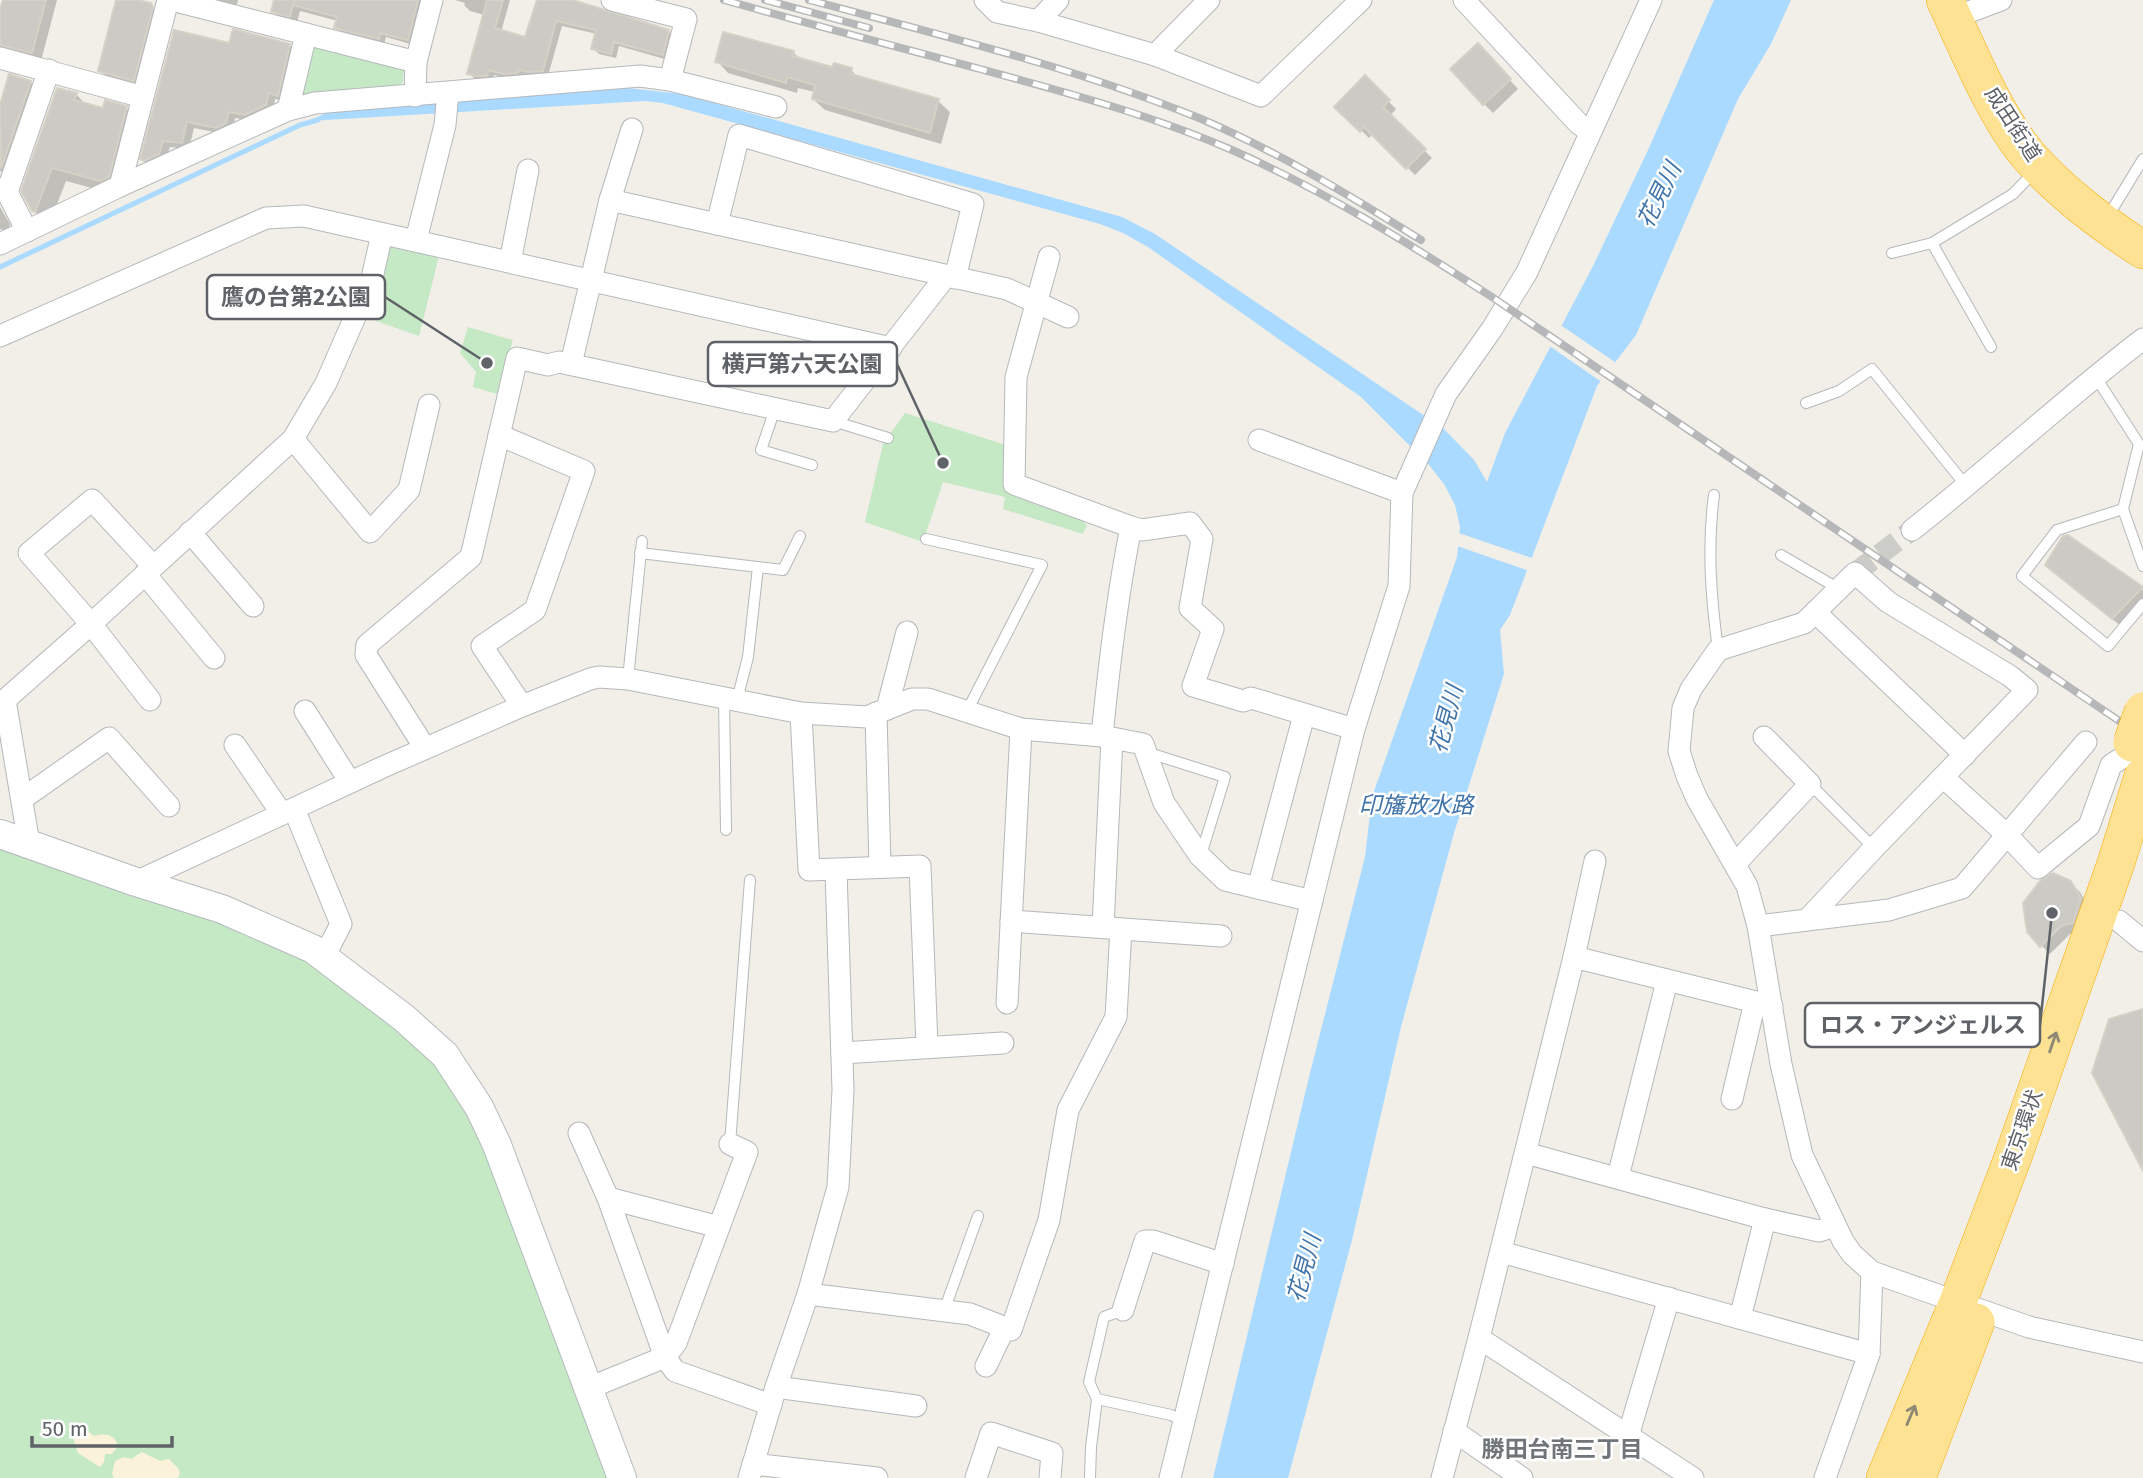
<svg xmlns="http://www.w3.org/2000/svg" width="2143" height="1478" font-family="'Fira Sans','Noto Sans JP',sans-serif">
	<style>
		.green { fill: #c5e8c5 }
		.sand { fill: #fbf3d9 }
		.water { fill: #aadaff }
		.pier { fill: #f1efe8 }
		.shadow { fill: #0003 }
		.lines { fill: none; stroke-linecap: round; stroke-linejoin: round }
		.stream { stroke: #aadaff; stroke-width: 5 }
		.building { fill: #cccac5; stroke: #d6d1c6; stroke-width: 2 }
		.street-tunnel { stroke: #ccccc8; stroke-width: 21; stroke-dasharray: 21 10; stroke-linecap: butt }
		.lane-casing { stroke: #b5b8bc; stroke-width: 12 }
		.street-casing { stroke: #b5b8bc; stroke-width: 23 }
		.secondary-casing { stroke: #b6babf; stroke-width: 30 }
		.highway-casing { stroke: #f9ab00; stroke-width: 38 }
		.lane { stroke: #fff; stroke-width: 10 }
		.street { stroke: #fff; stroke-width: 21 }
		.secondary { stroke: #fff; stroke-width: 28 }
		.highway { stroke: #fde293; stroke-width: 37 }
		.rail-casing { stroke: #b6b7b8; stroke-width: 8 }
		.rail { stroke: #fff; stroke-width: 5; stroke-dasharray: 16; stroke-linecap: butt }
		.highway-bridge-casing { stroke: #f9ab00; stroke-width: 38; stroke-linecap: butt }
		.highway-bridge { stroke: #fde293; stroke-width: 37 }
		.oneway { stroke: #8e8975 }
		.labels { text-anchor: middle; stroke-width: 5; stroke-linejoin: round; paint-order: stroke }
		.street-label { font-size: 21px; fill: #5f6368; stroke: #fff }
		.water-label { font-size: 23px; font-style: italic; fill: #4174aa; stroke: #fff }
		.neighbourhood-label { font-size: 23px; font-weight: bold; fill: #70757a; stroke: #fff }
		.leader { fill: none; stroke: #5f6368; stroke-width: 2.5 }
		.callout-dot { fill: #5f6368; stroke: #fff; stroke-width: 2.5 }
		.callout { fill: #fff; stroke: #5f6368; stroke-width: 2.5 }
		.callout-label { font-size: 23px; text-anchor: middle; font-weight: bold; fill: #5f6368 }
	</style>
	<rect width="100%" height="100%" fill="#f1efe8"/>
	<g class="green">
		<polygon points="310,45 399,67 404,70 403,82 397,87 313,97 298,94"/>
		<polygon points="394,246 439,256 419,336 362,316 385,249"/>
		<polygon points="468,327 513,340 497,394 473,387 476,372 460,353"/>
		<polygon points="905,413 1006,445 1007,490 1071,512 1087,525 1083,534 1003,509 1005,497 943,482 923,542 865,522 883,444"/>
		<polygon points="0,843 217,920 307,959 429,1055 477,1127 610,1478 0,1478"/>
	</g>
	<g class="sand">
		<path d="M 87,1431 L 94,1436 C 105,1433 115,1434 118,1446 L 112,1454 L 105,1454 L 104,1462 L 100,1467 L 78,1453 L 73,1438 L 77,1433 Z"/>
		<polygon points="142,1452 160,1461 169,1459 178,1468 180,1473 178,1478 114,1478 112,1474 115,1461 124,1457 131,1459"/>
	</g>
	<polygon class="water" points="1714,0 1791,0 1771,44 1738,99 1636,335 1597,386 1510,615 1500,630 1504,674 1454,833 1401,1027 1352,1240 1288,1478 1213,1478 1309,1077 1365,857 1372,797 1457,557 1460,527 1455,505 1444,484 1429,465 1361,397 1148,247 1123,233 1100,224 663,103 645,101 309,121 326,113 338,111 628,88 682,94 1122,217 1155,234 1444,429 1474,460 1487,482 1505,433 1593,266 1648,150"/>
	<g class="pier">
		<polygon points="1559,324 1618,364 1603,383 1548,345"/>
		<polygon points="1456,532 1535,559 1530,571 1454,545"/>
	</g>
	<g class="shadow">
		<polygon points="4,0 57,0 41,61 0,50 0,12"/>
		<polygon points="118,0 131,0 150,5 169,24 152,98 118,89 100,70"/>
		<polygon points="203,0 238,0 236,8"/>
		<polygon points="275,0 426,0 414,45 386,37 384,44 342,33 336,27 338,21 300,11 297,23 280,18 273,11"/>
		<polygon points="455,0 510,0 501,32 526,39 538,0 566,0 669,32 674,37 668,60 619,46 616,58 599,54 593,48 597,34 562,26 548,76 536,77 524,74 524,78 511,79 494,75 493,81 484,81 475,79 469,73 484,15 470,11 464,5 465,3"/>
		<polygon points="231,45 289,45 296,52 284,101 275,99 273,112 253,121 235,118 233,130 224,134 194,128 189,149 170,147 165,161 149,166 142,159"/>
		<polygon points="794,53 801,60 833,69 851,70 859,78 938,101 950,112 941,144 825,110 813,99 815,92 798,88 797,93 728,73 717,61"/>
		<polygon points="1487,55 1518,89 1493,113 1484,104"/>
		<polygon points="1365,78 1396,109 1390,116 1432,158 1415,175 1373,133 1369,138 1337,107"/>
		<polygon points="30,82 36,87 7,174 0,171 0,106"/>
		<polygon points="76,94 86,105 104,110 126,108 140,121 114,194 66,181 49,225 33,210"/>
		<polygon points="0,207 10,224 8,232 0,229"/>
		<polygon points="2068,537 2143,590 2143,605 2122,627 2057,574"/>
		<polygon points="2070,882 2080,892 2090,909 2082,932 2070,934 2050,954 2041,945"/>
	</g>
	<g class="lines">
		<polyline class="stream" points="0,267 300,125 318,120"/>
	</g>
	<g class="building">
		<polygon points="3,0 46,0 32,53 0,45 0,10"/>
		<polygon points="116,0 138,0 151,3 153,7 134,81 98,71"/>
		<polygon points="274,0 294,0 290,17 271,12"/>
		<polygon points="294,0 418,0 408,40 380,33 379,39 334,28 337,17 293,5"/>
		<polygon points="487,0 503,0 495,28 525,37 537,0 573,0 669,30 663,55 614,42 611,54 591,49 596,30 556,21 543,71 529,72 519,70 518,73 504,74 489,70 487,76 477,76 467,74"/>
		<polygon points="233,29 290,44 278,96 269,93 266,105 245,115 229,112 226,123 217,128 187,122 182,143 163,141 159,154 144,161 140,159 174,30 229,43"/>
		<polygon points="723,32 794,51 793,56 832,67 834,63 852,68 851,74 939,99 930,133 812,99 815,85 787,77 786,83 715,62"/>
		<polygon points="1478,43 1511,79 1483,105 1450,69"/>
		<polygon points="9,74 31,81 1,169 0,105"/>
		<polygon points="1365,75 1390,100 1383,107 1426,149 1406,169 1364,127 1360,132 1334,107"/>
		<polygon points="57,88 77,93 74,100 103,108 105,100 127,106 109,177 100,181 52,168 35,212 32,211 21,191"/>
		<polygon points="2068,535 2143,587 2112,619 2045,565 2063,536"/>
		<polygon points="2053,873 2071,881 2081,898 2073,923 2061,926 2040,947 2027,932 2023,903 2040,881"/>
		<polygon points="2143,1009 2143,1171 2092,1073 2109,1019"/>
	</g>
	<g class="lines">
		<polyline class="street-tunnel" points="1855,573 1912,530"/>
		<g class="lane-casing">
			<g id="lane">
				<polyline points="2107,218 2143,159"/>
				<polyline points="1932,243 1991,347"/>
				<polyline points="1892,253 1932,243 2013,194 2036,170"/>
				<polyline points="2095,376 2139,444 2123,509 2143,566"/>
				<polyline points="1806,403 1839,391 1872,369 1967,487"/>
				<polyline points="775,409 761,450 812,465"/>
				<polyline points="833,421 888,438"/>
				<path d="M 1714,495 C 1707,547 1711,598 1718,650"/>
				<polyline points="2123,509 2057,530 2022,576 2108,646 2143,604"/>
				<polyline points="926,539 1042,565 967,711"/>
				<polyline points="640,553 783,570 800,536"/>
				<polyline points="1781,555 1839,589"/>
				<polyline points="628,679 642,541"/>
				<polyline points="724,698 726,830"/>
				<polyline points="737,700 748,657 758,567"/>
				<polyline points="1146,752 1225,777 1201,855"/>
				<polyline points="1810,784 1874,848"/>
				<polyline points="730,1144 750,880"/>
				<polyline points="944,1311 978,1216"/>
				<polyline points="1097,1399 1171,1415 1184,1421"/>
				<polyline points="1090,1478 1091,1447 1097,1399 1089,1382 1104,1317 1123,1310"/>
			</g>
		</g>
		<g class="street-casing">
			<g id="street">
				<polyline points="172,0 416,62"/>
				<polyline points="612,0 686,19 670,80"/>
				<polyline points="985,0 997,12 1038,21 1155,55 1261,96 1361,0"/>
				<polyline points="1464,0 1578,123 1589,131"/>
				<polyline points="1953,18 2001,0"/>
				<polyline points="1038,21 1058,0"/>
				<polyline points="1155,55 1209,0"/>
				<polyline points="0,58 143,97"/>
				<polyline points="415,96 416,62 432,0"/>
				<polyline points="288,110 306,34"/>
				<polyline points="120,186 168,0"/>
				<polyline points="0,189 7,192 27,231"/>
				<polyline points="7,192 49,70"/>
				<polyline points="610,200 1007,289 1068,317"/>
				<polyline points="717,224 739,135 973,204 955,278"/>
				<polyline points="416,240 445,125 448,93"/>
				<polyline points="0,244 120,186 288,110 315,103 640,76 670,80 776,107"/>
				<path d="M 1049,257 L 1016,377 L 1014,484 L 1131,527 C 1117,596 1109,665 1102,736 L 1143,744 L 1164,803 L 1200,856 L 1225,880 L 1312,901"/>
				<polyline points="510,262 528,170"/>
				<polyline points="0,336 266,218 304,216 891,348"/>
				<polyline points="571,364 610,200 632,129"/>
				<polyline points="499,435 584,471 535,610 482,646 522,706"/>
				<polyline points="293,439 370,532 409,490 429,405"/>
				<polyline points="1259,440 1402,493"/>
				<polyline points="1131,527 1142,530 1190,523 1202,539 1190,608 1213,629 1193,686 1243,701 1251,698 1354,729"/>
				<path d="M 1912,530 C 1991,468 2063,400 2143,339"/>
				<polyline points="190,532 253,606"/>
				<polyline points="145,574 214,658"/>
				<polyline points="1815,612 1965,755"/>
				<polyline points="150,700 91,624 29,553 92,500 153,566"/>
				<polyline points="887,709 907,632"/>
				<polyline points="305,711 350,782"/>
				<polyline points="801,713 809,870 920,866 927,1046"/>
				<polyline points="876,713 880,867"/>
				<polyline points="235,745 282,814"/>
				<polyline points="425,748 366,655 367,645 471,557 517,358 548,365 559,362 833,421 946,276"/>
				<polyline points="1943,777 2007,835 2038,868 2089,826 2111,765 2128,754"/>
				<polyline points="22,799 109,738 169,806"/>
				<polyline points="294,809 341,924 324,957"/>
				<polyline points="29,844 5,700 91,624 293,439 326,383 372,278 382,234"/>
				<polyline points="1735,864 1810,784 1764,737"/>
				<polyline points="136,882 383,767 522,706 590,679 599,677 628,679 801,713 867,717 912,699 928,699 1021,729 1102,736"/>
				<polyline points="1258,888 1304,715"/>
				<polyline points="1807,920 1889,910 1962,888 2086,742"/>
				<polyline points="1011,921 1221,936"/>
				<polyline points="2119,921 2143,941"/>
				<polyline points="1758,926 1807,920 1874,848 2027,690 2010,676 1888,602 1855,573 1804,623 1718,650 1691,689 1683,708 1679,751 1687,776 1697,799 1747,886 1758,926 1781,1064 1802,1155 1843,1241 1852,1254 1872,1272 2029,1327 2143,1352"/>
				<polyline points="1103,927 1112,738"/>
				<polyline points="1574,957 1595,861"/>
				<polyline points="1007,1003 1021,729"/>
				<polyline points="842,1053 1003,1043"/>
				<polyline points="1732,1099 1755,1002"/>
				<polyline points="579,1133 608,1198 665,1357 675,1371 771,1405"/>
				<polyline points="1526,1153 1765,1219 1819,1231 1835,1226"/>
				<polyline points="1618,1177 1667,981"/>
				<polyline points="608,1198 719,1227"/>
				<polyline points="1501,1252 1869,1354"/>
				<polyline points="808,1294 970,1314 1011,1330 1049,1220 1068,1110 1116,1017 1121,929"/>
				<polyline points="1123,1310 1145,1241 1153,1241 1223,1264"/>
				<polyline points="1740,1318 1765,1219"/>
				<polyline points="1479,1338 1693,1478"/>
				<polyline points="986,1366 1004,1329"/>
				<polyline points="776,1387 916,1406"/>
				<polyline points="589,1388 665,1357 676,1343 747,1152 730,1144"/>
				<polyline points="1454,1431 1522,1478"/>
				<polyline points="1628,1436 1669,1298"/>
				<polyline points="753,1464 877,1478"/>
				<polyline points="749,1478 776,1387 808,1294 838,1187 843,1090 836,870"/>
				<polyline points="976,1478 991,1433 1052,1453 1050,1478"/>
				<polyline points="1170,1478 1354,729 1399,586 1402,493 1446,394 1492,329 1527,272 1651,0"/>
				<polyline points="1442,1478 1479,1338 1574,957 1772,1006"/>
				<polyline points="1825,1478 1869,1354 1872,1272"/>
			</g>
		</g>
		<g class="secondary-casing">
			<polyline id="secondary" points="0,834 136,882 222,909 313,949 404,1018 445,1055 479,1107 497,1145 622,1478"/>
		</g>
		<g class="highway-casing">
			<g id="highway">
				<path d="M 1945,0 C 1967,47 1995,116 2028,155 C 2061,193 2102,223 2143,250"/>
				<polyline points="1885,1478 1958,1302 2013,1157 2116,863 2143,776"/>
				<polyline points="1917,1478 1976,1322"/>
			</g>
		</g>
		<use href="#lane" class="lane"/>
		<use href="#street" class="street"/>
		<use href="#secondary" class="secondary"/>
		<use href="#highway" class="highway"/>
		<g class="rail-casing">
			<g id="rail">
				<path d="M 724,0 C 809,24 895,46 980,69 C 1065,92 1151,115 1232,150 C 1325,191 1410,244 1495,299 L 2143,737"/>
				<polyline points="765,0 869,28"/>
				<path d="M 809,0 C 940,35 1073,67 1199,118 C 1277,151 1349,195 1421,240"/>
			</g>
		</g>
		<use href="#rail" class="rail"/>
		<g class="highway-bridge-casing">
			<polyline id="highway-bridge" points="2132,743 2143,711"/>
		</g>
		<use href="#highway-bridge" class="highway-bridge"/>
	</g>
	<defs><path id="oneway-shaft" d="M-6 0H5M1.5-3L5.5 0L1.5 3" fill="none" stroke-width="1.6" stroke-linecap="round" stroke-linejoin="round" transform="scale(1.75)"/></defs>
	<g class="oneway">
		<use href="#oneway-shaft" transform="translate(2053 1042) rotate(-71)"/>
		<use href="#oneway-shaft" transform="translate(1911 1415) rotate(-67)"/>
	</g>
	<g class="labels">
		<g class="street-label">
			<text transform="translate(2013 124) rotate(57)" y="7">成田街道</text>
			<text transform="translate(2022 1130) rotate(-71)" y="7">東京環状</text>
		</g>
		<g class="water-label">
			<text transform="translate(1659 195) rotate(-64)" y="8">花見川</text>
			<text transform="translate(1446 719) rotate(-75)" y="8">花見川</text>
			<text x="1416" y="813">印旛放水路</text>
			<text transform="translate(1304 1268) rotate(-75)" y="8">花見川</text>
		</g>
		<g class="neighbourhood-label">
			<text x="1562" y="1457">勝田台南三丁目</text>
		</g>
	</g>
	<path class="leader" d="M487 363L385 297M943 463L897 364M2052 913L2040 1025"/>
	<g class="callout-dot">
		<circle cx="487" cy="363" r="7"/>
		<circle cx="943" cy="463" r="7"/>
		<circle cx="2052" cy="913" r="7"/>
	</g>
	<g class="callout">
		<rect x="207" y="275" width="178" height="44" rx="7"/>
		<rect x="708" y="342" width="189" height="44" rx="7"/>
		<rect x="1805" y="1003" width="235" height="44" rx="7"/>
	</g>
	<g class="callout-label">
		<text x="296" y="305">鷹の台第2公園</text>
		<text x="802" y="372">横戸第六天公園</text>
		<text x="1923" y="1033">ロス・アンジェルス</text>
	</g>
	<path d="M32 1436v10h140v-10" fill="none" stroke="#5f6368" stroke-width="3.5"/>
	<text x="42" y="1436" font-size="21" fill="#5f6368" stroke="#ffffff" stroke-width="5" paint-order="stroke">50 m</text>
</svg>
